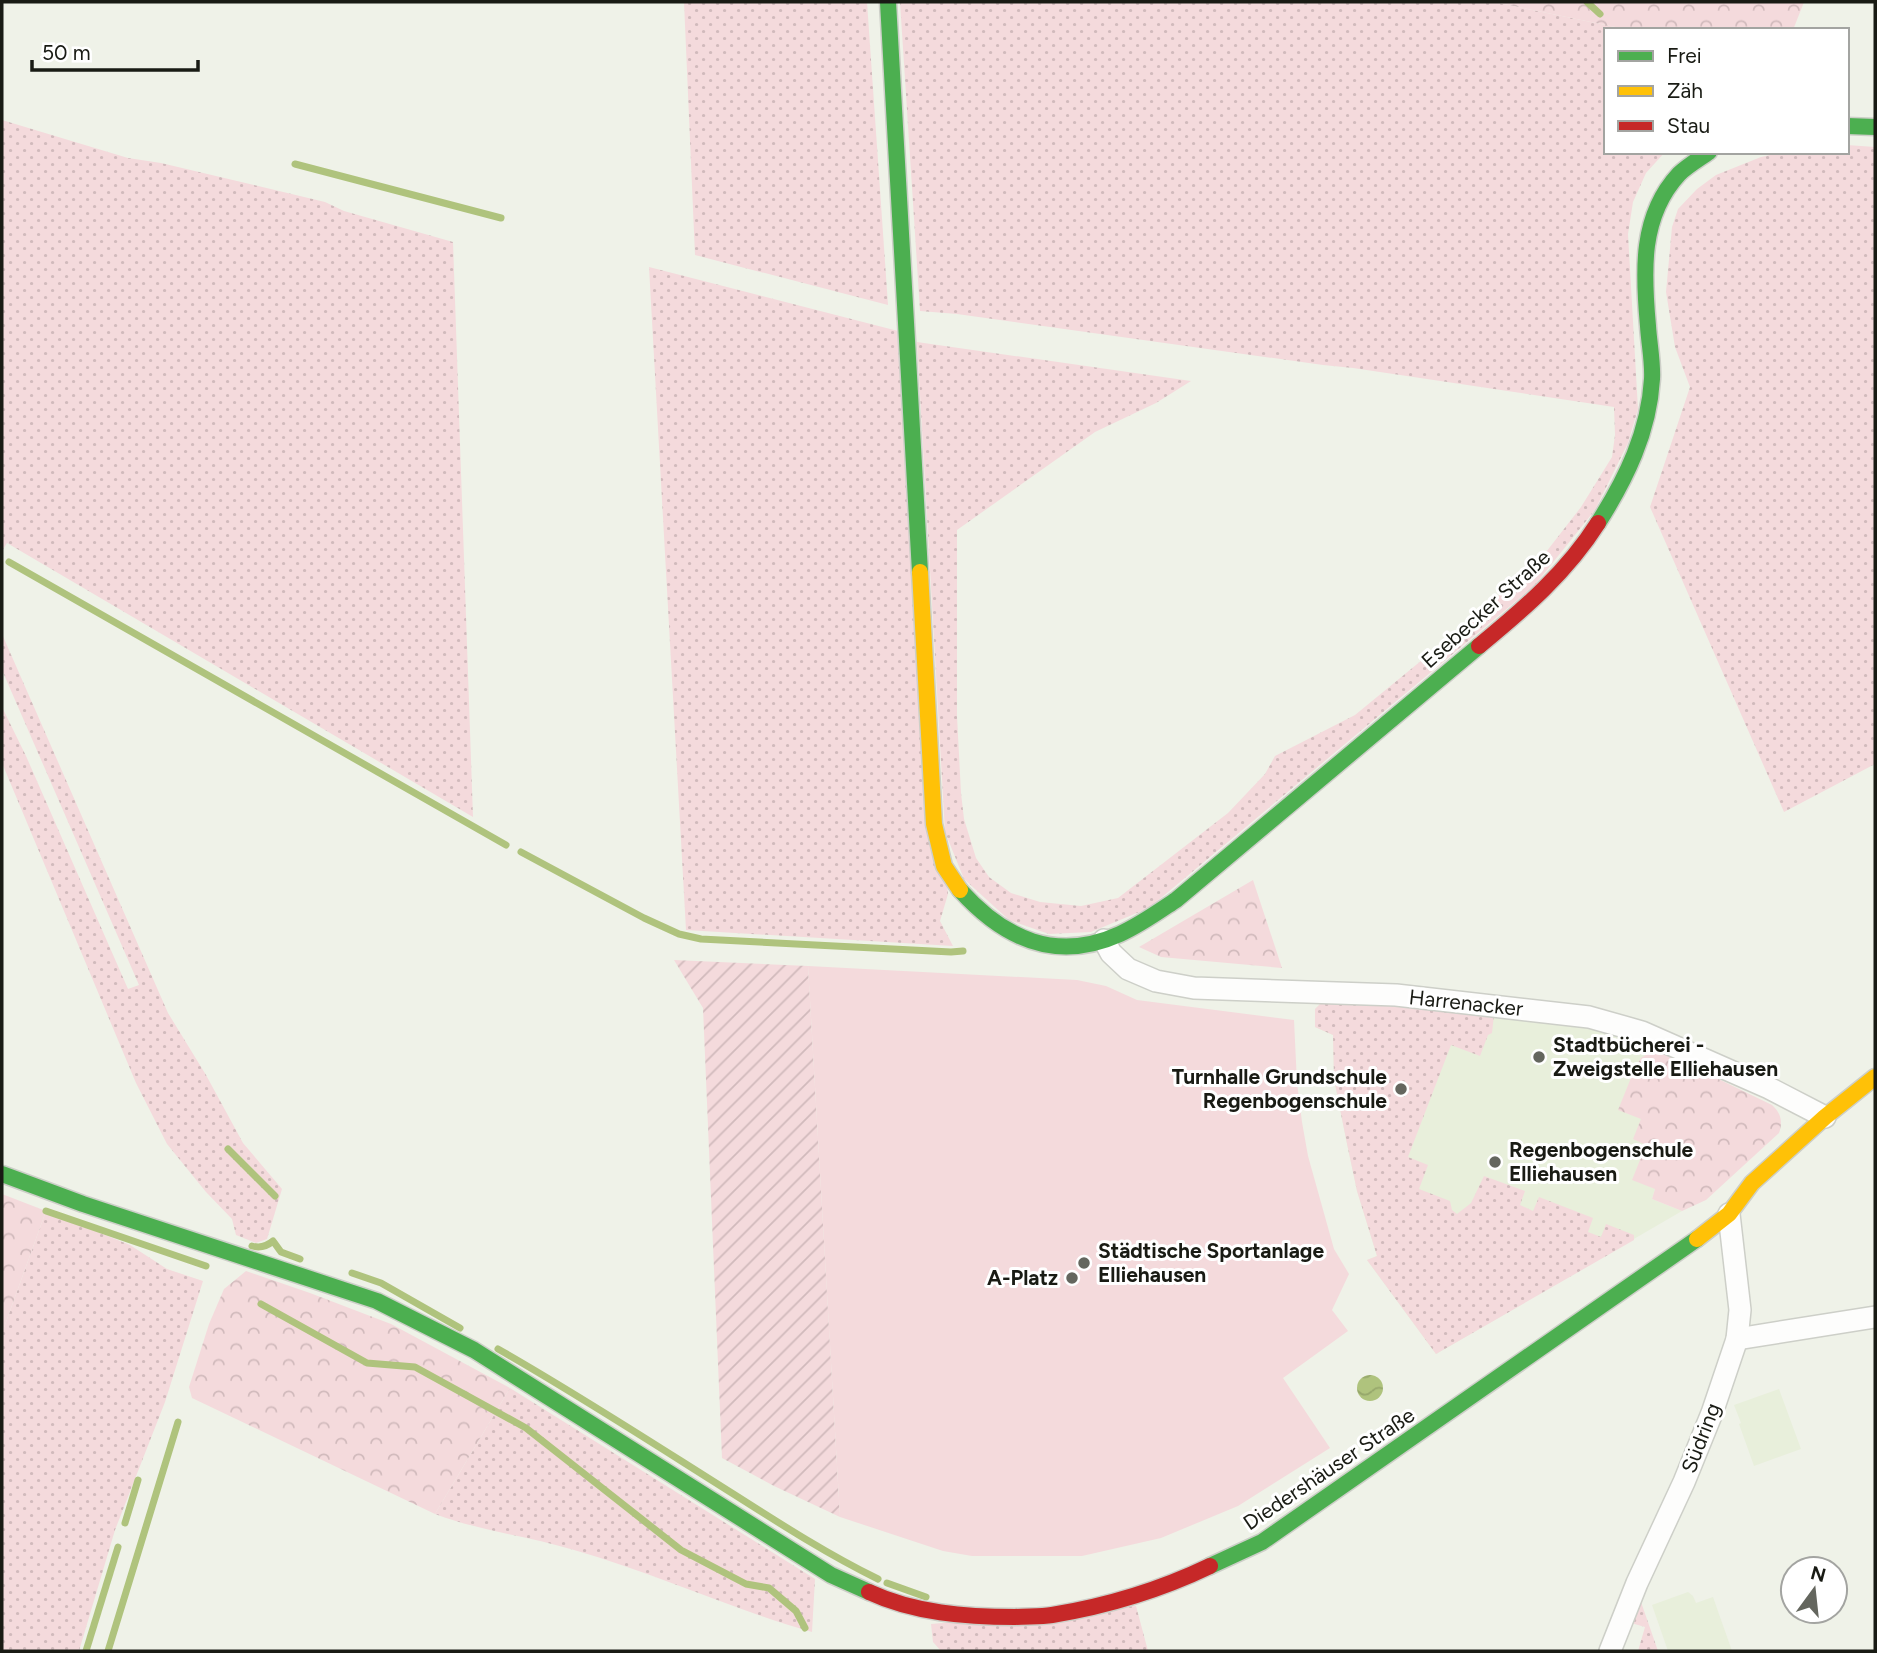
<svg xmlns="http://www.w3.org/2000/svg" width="1877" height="1653" font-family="Figtree,sans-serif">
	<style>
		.built { fill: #e8efdb }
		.grass { fill: url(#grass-dots) }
		.forest { fill: url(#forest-crowns) }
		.garden { fill: url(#garden-furrows) }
		.pitch { fill: #f4dadc }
		.water { fill: url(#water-waves) }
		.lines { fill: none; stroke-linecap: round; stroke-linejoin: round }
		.stream { stroke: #afc37d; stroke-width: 7 }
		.street-casing { stroke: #cdcfc8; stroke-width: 24 }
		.fast-casing { stroke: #cdcfc8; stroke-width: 19 }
		.slow-casing { stroke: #cdcfc8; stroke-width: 19 }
		.jam-casing { stroke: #cdcfc8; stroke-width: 19 }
		.street { stroke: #fdfdfc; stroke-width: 21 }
		.fast { stroke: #4caf50; stroke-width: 16 }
		.slow { stroke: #ffc107; stroke-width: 16 }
		.jam { stroke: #c62828; stroke-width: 16 }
		.poi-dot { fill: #64665e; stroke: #fff; stroke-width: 2.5 }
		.labels { text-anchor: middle; stroke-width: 6; stroke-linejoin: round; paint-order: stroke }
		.street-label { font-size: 21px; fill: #191b14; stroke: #fff }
		.poi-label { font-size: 21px; font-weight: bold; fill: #191b14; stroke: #fff; text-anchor: start }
	</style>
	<defs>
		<pattern id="grass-dots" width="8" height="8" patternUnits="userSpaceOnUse" patternTransform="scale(1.75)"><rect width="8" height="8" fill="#f4dadc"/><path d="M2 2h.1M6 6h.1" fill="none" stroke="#d1babc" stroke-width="1.8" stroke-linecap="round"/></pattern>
		<pattern id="forest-crowns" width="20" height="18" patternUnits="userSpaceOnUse" patternTransform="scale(1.75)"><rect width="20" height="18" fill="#f4dadc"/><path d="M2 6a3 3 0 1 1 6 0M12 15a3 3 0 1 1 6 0" fill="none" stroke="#d1babc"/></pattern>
		<pattern id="garden-furrows" width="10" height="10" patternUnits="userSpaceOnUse" patternTransform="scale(1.75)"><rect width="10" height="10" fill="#f4dadc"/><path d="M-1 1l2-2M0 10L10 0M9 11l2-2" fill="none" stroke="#d1babc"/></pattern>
		<pattern id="water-waves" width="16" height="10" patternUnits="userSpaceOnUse" patternTransform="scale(1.75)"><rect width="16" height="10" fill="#afc37d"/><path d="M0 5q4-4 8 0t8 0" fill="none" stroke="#96a76b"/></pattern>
	</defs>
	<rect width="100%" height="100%" fill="#eff2e8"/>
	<g class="built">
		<polygon points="1320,1004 1393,1005 1586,1026 1656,1049 1648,1053 1641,1119 1655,1189 1652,1199 1682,1211 1436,1354 1367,1260 1377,1256 1357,1191 1346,1139 1334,1079 1333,1035 1315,1027 1315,1009"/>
		<polygon points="1779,1389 1801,1449 1754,1466 1739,1424 1741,1423 1734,1405"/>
		<polygon points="1688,1592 1693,1596 1696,1603 1713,1597 1732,1651 1668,1651 1652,1605"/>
	</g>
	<g class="grass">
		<polygon points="684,2 867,2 888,305 695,255"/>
		<polygon points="900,2 1494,2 1630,30 1606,30 1606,152 1665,152 1646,173 1633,202 1628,234 1638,409 1628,443 1595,510 1534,586 1149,908 1091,932 1049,934 1009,920 964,879 945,832 917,342 1191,381 1156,403 1095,432 957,530 957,716 961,793 964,819 976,858 989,877 1011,893 1040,902 1081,906 1118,898 1228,813 1265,774 1275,756 1355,715 1483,610 1543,556 1581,507 1612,457 1615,435 1614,407 1353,368 1323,365 957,314 920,311"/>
		<polygon points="2,120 128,158 161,163 325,202 344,211 453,242 473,817 7,543 2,551"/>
		<polygon points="1847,145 1875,147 1875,764 1784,812 1650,507 1690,387 1675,347 1666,292 1672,227 1678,209 1697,189 1716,175 1761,157 1784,152 1847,152"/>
		<polygon points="649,267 898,331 948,894 940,921 953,946 686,930"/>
		<polygon points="2,634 168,1013 206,1075 243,1143 282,1189 267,1239 256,1243 236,1235 232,1219 206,1192 167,1144 136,1083 2,763 2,707 26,756 128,989 139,985 2,670"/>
		<polygon points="1328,1001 1393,1005 1494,1015 1492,1033 1488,1035 1480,1056 1451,1045 1408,1157 1428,1165 1419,1189 1450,1201 1452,1210 1457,1214 1471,1203 1484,1176 1525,1191 1520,1205 1533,1211 1539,1197 1593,1218 1588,1232 1601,1237 1606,1224 1634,1235 1634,1240 1436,1354 1367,1260 1377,1256 1357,1191 1346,1139 1334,1079 1333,1035 1315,1027 1315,1009 1320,1004"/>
		<polygon points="46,1211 130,1245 167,1269 203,1281 165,1402 115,1530 79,1651 2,1651 2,1333"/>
		<path d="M 510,1388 L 815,1579 L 812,1632 C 731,1609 655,1573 574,1550 C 528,1536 480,1531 435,1514 Z"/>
		<polygon points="1641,1602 1658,1651 1638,1651 1645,1627 1631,1623"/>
		<polygon points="1136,1606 1148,1651 941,1651 933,1642 931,1624"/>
	</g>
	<g class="forest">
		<polygon points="1494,2 1804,2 1793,30 1630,30"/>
		<polygon points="1253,880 1282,968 1161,957 1139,947"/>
		<path d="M 1656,1049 L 1692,1067 L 1692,1070 L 1704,1076 L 1706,1073 L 1772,1105 C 1781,1113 1783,1122 1779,1133 L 1706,1200 L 1682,1211 L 1652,1199 L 1655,1189 L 1632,1180 L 1646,1145 L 1633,1139 L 1641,1119 L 1618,1110 L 1635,1068 L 1641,1058 Z"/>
		<polygon points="2,1194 46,1211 2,1333"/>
		<polygon points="246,1271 310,1293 391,1324 510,1388 435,1514 192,1398 189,1387 209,1324 224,1289"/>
	</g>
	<polygon class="garden" points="674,960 808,966 840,1517 774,1486 722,1458 703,1008"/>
	<polygon class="pitch" points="808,966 1077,980 1106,986 1137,1000 1294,1020 1297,1083 1302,1122 1308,1156 1334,1249 1349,1274 1332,1310 1348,1331 1283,1378 1330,1448 1238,1506 1161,1538 1082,1556 972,1556 943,1551 840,1517"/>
	<circle class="water" cx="1370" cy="1388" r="13"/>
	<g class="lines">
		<g class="stream">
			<polyline points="1587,2 1600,14"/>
			<polyline points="295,164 501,218"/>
			<polyline points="9,562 506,845"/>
			<polyline points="521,852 644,918 679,934 701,939 951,952 963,951"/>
			<polyline points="228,1149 275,1196"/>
			<polyline points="46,1211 206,1266"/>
			<path d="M 252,1246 C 259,1248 266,1247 273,1241 L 281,1252 L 300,1259"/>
			<polyline points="352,1273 381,1283 460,1328"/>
			<polyline points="261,1304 367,1363 415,1367 526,1428 681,1550 746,1584 769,1588 796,1611 805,1628"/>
			<path d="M 498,1349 C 579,1395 657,1446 735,1495 C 782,1525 829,1555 878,1579"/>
			<polyline points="125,1523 138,1480"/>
			<polyline points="887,1583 926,1597"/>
			<polyline points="86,1651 118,1547"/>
			<polyline points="108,1651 178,1422"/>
		</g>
		<g class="street-casing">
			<g id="street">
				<polyline points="1104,940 1111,953 1128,969 1156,981 1194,988 1396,995 1589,1017 1642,1032 1769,1088 1825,1117"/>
				<polyline points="1737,1339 1875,1317"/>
				<polyline points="1610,1651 1637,1583 1684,1482 1712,1413 1737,1339 1740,1310 1729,1214"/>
			</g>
		</g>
		<g class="fast-casing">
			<g id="fast">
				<polyline points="888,2 920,572"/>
				<polyline points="1847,126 1875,127"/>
				<path d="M 1598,523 C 1626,479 1649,432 1652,379 C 1653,362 1649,343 1648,326 C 1643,272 1640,216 1679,174 C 1687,166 1699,159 1709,152"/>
				<path d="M 960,890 C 1004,939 1056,963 1120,934 C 1140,925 1158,912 1176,900 L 1479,646"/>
				<polyline points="2,1174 83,1204 377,1301 474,1350 831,1575 869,1592"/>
				<polyline points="1210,1566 1262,1542 1697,1239"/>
			</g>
		</g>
		<g class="slow-casing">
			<g id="slow">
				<polyline points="920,572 934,824 944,866 960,890"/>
				<polyline points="1697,1239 1729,1214 1752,1183 1825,1117 1875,1077"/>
			</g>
		</g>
		<g class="jam-casing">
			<g id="jam">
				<path d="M 1479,646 C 1524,609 1567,572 1598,523"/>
				<path d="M 869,1592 C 914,1613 966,1617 1015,1617 C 1027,1616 1040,1617 1052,1615 C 1107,1606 1160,1590 1210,1566"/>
			</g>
		</g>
		<use href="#street" class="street"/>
		<use href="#fast" class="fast"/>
		<use href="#slow" class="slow"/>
		<use href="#jam" class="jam"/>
	</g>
	<g class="poi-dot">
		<circle cx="1539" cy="1057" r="7"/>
		<circle cx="1401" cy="1089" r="7"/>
		<circle cx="1495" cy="1162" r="7"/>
		<circle cx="1084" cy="1263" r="7"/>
		<circle cx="1072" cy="1278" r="7"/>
	</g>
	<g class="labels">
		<g class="street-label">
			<text transform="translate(1486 609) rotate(-42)" y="7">Esebecker Straße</text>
			<text transform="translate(1466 1003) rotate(6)" y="7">Harrenacker</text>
			<text transform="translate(1701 1438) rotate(-69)" y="7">Südring</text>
			<text transform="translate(1329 1469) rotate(-34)" y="7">Diedershäuser Straße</text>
		</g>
		<g class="poi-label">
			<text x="1553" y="1052">Stadtbücherei -<tspan x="1553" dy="24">Zweigstelle Elliehausen</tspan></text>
			<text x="1387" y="1084" text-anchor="end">Turnhalle Grundschule<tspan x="1387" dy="24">Regenbogenschule</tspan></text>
			<text x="1509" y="1157">Regenbogenschule<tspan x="1509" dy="24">Elliehausen</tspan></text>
			<text x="1098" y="1258">Städtische Sportanlage<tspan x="1098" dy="24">Elliehausen</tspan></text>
			<text x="1058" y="1285" text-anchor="end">A-Platz</text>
		</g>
	</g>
	<rect width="1877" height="1653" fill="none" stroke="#191b14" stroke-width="7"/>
	<rect x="1604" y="28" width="245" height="126" fill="#ffffff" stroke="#a3a4a1" stroke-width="2"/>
	<rect x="1618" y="51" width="35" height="10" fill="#4caf50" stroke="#a3a4a1" stroke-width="2"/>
	<text x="1667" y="63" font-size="21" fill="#191b14">Frei</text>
	<rect x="1618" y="86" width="35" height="10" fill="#ffc107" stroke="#a3a4a1" stroke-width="2"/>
	<text x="1667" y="98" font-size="21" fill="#191b14">Zäh</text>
	<rect x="1618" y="121" width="35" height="10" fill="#c62828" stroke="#a3a4a1" stroke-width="2"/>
	<text x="1667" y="133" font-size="21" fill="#191b14">Stau</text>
	<g transform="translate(1814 1590) rotate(15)"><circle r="33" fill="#ffffff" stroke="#a3a4a1" stroke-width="2"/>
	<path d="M0-5L12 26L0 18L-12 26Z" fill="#64665e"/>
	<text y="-10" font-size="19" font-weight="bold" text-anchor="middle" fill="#191b14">N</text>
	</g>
	<path d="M32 60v10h166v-10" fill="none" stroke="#191b14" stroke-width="3.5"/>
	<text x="42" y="60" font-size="21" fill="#191b14" stroke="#ffffff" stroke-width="5" paint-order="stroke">50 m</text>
</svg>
